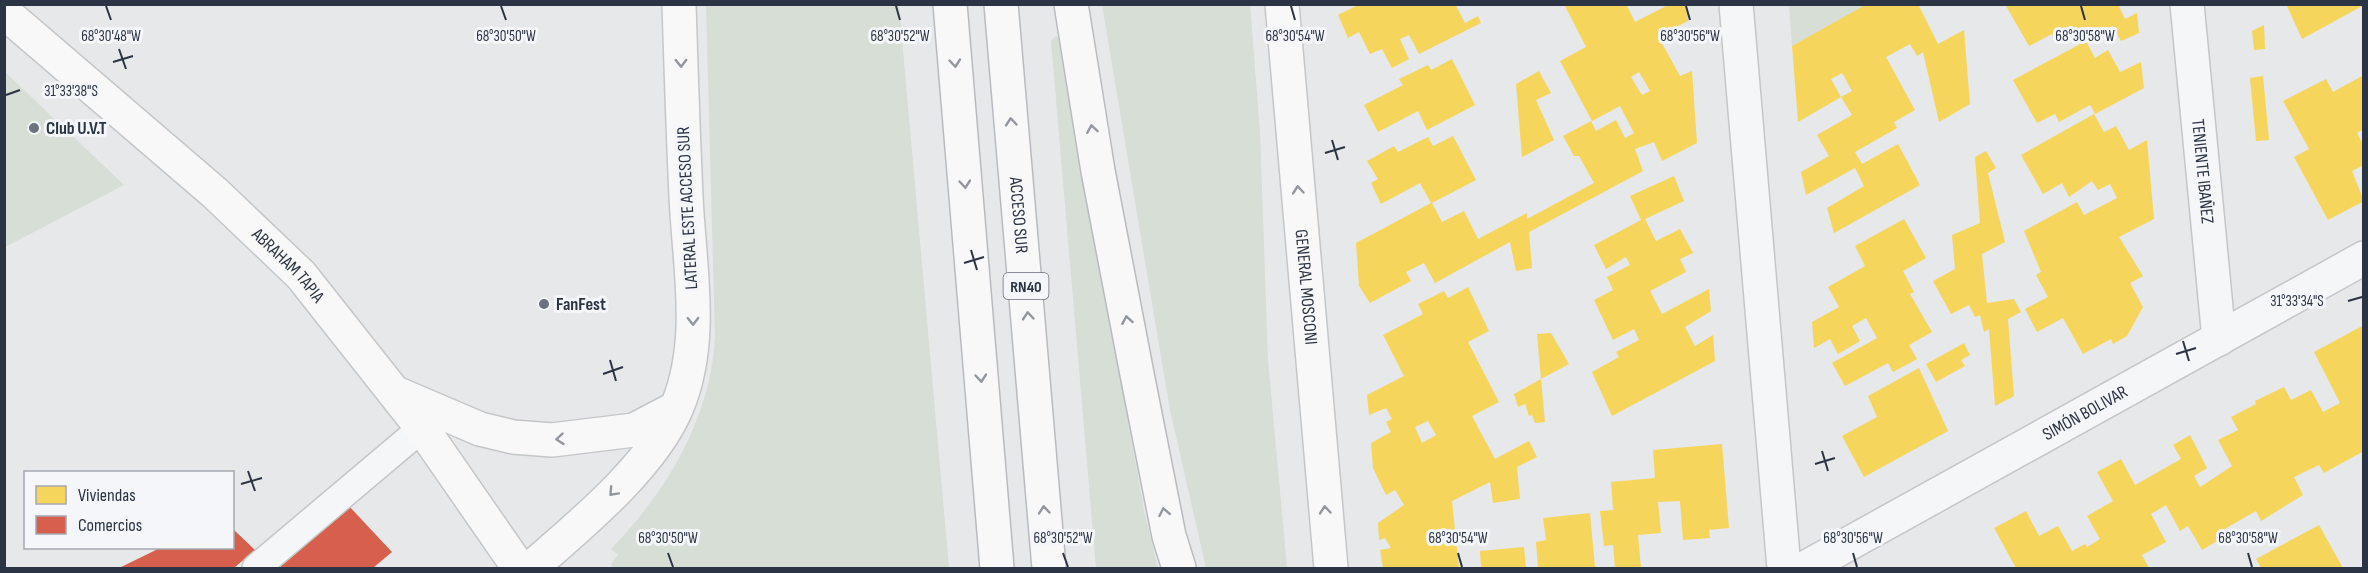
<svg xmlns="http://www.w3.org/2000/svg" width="2368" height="573" font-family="'Sofia Sans Condensed',sans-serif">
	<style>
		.green { fill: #d6ded6 }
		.homes { fill: #f6d55c; fill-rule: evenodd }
		.shops { fill: #d6604d }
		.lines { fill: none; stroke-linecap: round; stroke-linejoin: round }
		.lane-casing { stroke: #c4c6c8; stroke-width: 30 }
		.street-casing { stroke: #c4c6c8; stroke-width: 36 }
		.secondary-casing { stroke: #c4c6c8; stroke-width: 36 }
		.highway-casing { stroke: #b8bbbf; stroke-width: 36 }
		.lane { stroke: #f5f6f7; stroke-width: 27 }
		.street { stroke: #f5f6f7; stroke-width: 33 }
		.secondary { stroke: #f8f8f8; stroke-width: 33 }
		.highway { stroke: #f8f8f8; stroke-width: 33 }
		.oneway { stroke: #92969e }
		.ticks { fill: none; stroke: #2b3445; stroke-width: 2 }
		.poi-dot { fill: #6c737f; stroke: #f4f6f9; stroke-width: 2 }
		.labels { text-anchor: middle; stroke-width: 6; stroke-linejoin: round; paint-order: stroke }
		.shield { fill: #f4f6f9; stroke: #676e7b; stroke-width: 1.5 }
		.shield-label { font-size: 16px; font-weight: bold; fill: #2b3445 }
		.poi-label { font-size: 18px; font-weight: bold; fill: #2b3445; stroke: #f4f6f9; text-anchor: start }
		.street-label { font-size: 18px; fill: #2b3445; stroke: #f4f6f9 }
		.ticks-label { font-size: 15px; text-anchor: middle; fill: #2b3445; stroke: #f4f6f9; stroke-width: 6; stroke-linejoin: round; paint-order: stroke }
	</style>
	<rect width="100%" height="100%" fill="#e6e8ea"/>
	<g class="green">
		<path d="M 706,5 L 899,5 L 949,568 L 612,568 L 611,564 L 618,555 L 611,549 C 667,491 711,418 715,337 Z"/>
		<polygon points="1102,5 1250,5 1260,132 1268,360 1287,568 1206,568 1170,410"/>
		<polygon points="1789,5 1867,5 1792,46"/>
		<polygon points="1056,36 1059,38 1144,510 1158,568 1096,568 1051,41"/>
		<polygon points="5,72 124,185 5,247 4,247"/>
	</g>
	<g class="homes">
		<polygon points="1360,4 1455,4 1465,23 1478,16 1481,23 1419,54 1409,35 1400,39 1409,59 1392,68 1382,49 1370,54 1359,32 1348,38 1338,15"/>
		<path d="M 1564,4 L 1626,4 L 1635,22 L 1670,4 L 1687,4 L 1688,21 L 1658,36 L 1680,76 L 1692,71 L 1697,143 L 1662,161 L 1654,142 L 1635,149 L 1643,171 L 1529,232 L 1532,268 L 1516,271 L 1510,242 L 1435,283 L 1424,263 L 1406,272 L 1411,281 L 1370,303 L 1359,286 L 1356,243 L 1431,203 L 1420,183 L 1381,204 L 1371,183 L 1378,179 L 1367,161 L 1394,146 L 1398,152 L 1428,137 L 1433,146 L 1453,136 L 1476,180 L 1432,203 L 1442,222 L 1464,211 L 1478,239 L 1527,213 L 1527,219 L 1594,183 L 1579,156 L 1574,156 L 1563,136 L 1591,121 L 1596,131 L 1616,120 L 1625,138 L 1634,133 L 1620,106 L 1592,121 L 1560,61 L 1586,47 ZM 1639,72 L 1650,91 L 1642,95 L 1631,77 Z"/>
		<polygon points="1867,4 1918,4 1938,44 1964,30 1970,104 1939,122 1923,52 1917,56 1910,44 1886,57 1915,110 1894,122 1897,128 1855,152 1862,164 1898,144 1920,185 1834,233 1827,208 1864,186 1855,168 1806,195 1801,172 1829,156 1817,135 1852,115 1841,97 1852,91 1842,73 1831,79 1841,97 1798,122 1792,46"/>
		<polygon points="2009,4 2118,4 2125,19 2137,13 2139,33 2121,41 2113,26 2088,39 2082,29 2057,43 2052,34 2029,46 2006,6"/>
		<polygon points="2286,4 2364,4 2364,5 2302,39"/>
		<polygon points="2264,25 2265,49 2254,50 2252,31"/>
		<polygon points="2086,41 2095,58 2108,50 2120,72 2141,62 2144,88 2095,114 2090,105 2059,122 2055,114 2037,123 2013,80"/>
		<polygon points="1452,59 1475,105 1427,130 1418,111 1378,132 1364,105 1403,85 1399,79 1428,65 1431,70"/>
		<polygon points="1539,71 1551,93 1536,100 1554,140 1522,157 1516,84"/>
		<polygon points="2364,75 2364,129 2357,133 2364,146 2364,165 2352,171 2364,201 2328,220 2294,157 2309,149 2283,101 2326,79 2333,92"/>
		<polygon points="2263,76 2269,140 2256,141 2250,78"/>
		<polygon points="2094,114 2104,132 2116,126 2129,150 2147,140 2154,219 2119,237 2143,276 2130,283 2143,307 2127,336 2113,344 2111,339 2083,354 2063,318 2037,332 2025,309 2048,297 2036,275 2041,272 2024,231 2077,202 2084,215 2117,198 2110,184 2098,190 2092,181 2069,197 2062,183 2043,194 2021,155"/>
		<polygon points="1986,151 1996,168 1988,173 2005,242 1982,254 1987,303 2014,299 2021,312 2008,319 2014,396 1995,406 1989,329 1984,332 1980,315 1975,317 1969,305 1951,314 1933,281 1955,269 1952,235 1980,223 1975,157"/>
		<polygon points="1674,176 1684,201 1645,219 1656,241 1680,229 1693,253 1680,259 1686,272 1650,291 1662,314 1709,289 1711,311 1685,327 1695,346 1713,335 1715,361 1612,416 1592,372 1619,357 1616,352 1639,340 1634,329 1613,340 1594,300 1613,290 1607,277 1630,265 1626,257 1606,269 1594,245 1641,220 1630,196"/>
		<polygon points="1904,219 1926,258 1903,271 1914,292 1910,294 1932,332 1909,345 1917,359 1893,372 1888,363 1845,386 1832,363 1877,338 1866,318 1852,326 1860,341 1838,354 1830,339 1814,348 1812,322 1839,307 1828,287 1865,266 1855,246"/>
		<path d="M 1468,287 L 1489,331 L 1468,342 L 1499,402 L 1472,416 L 1495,459 L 1529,441 L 1537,457 L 1517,467 L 1520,499 L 1493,503 L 1490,482 L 1452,501 L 1459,568 L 1383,568 L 1380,550 L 1391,548 L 1385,538 L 1379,540 L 1378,523 L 1404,505 L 1395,490 L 1386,495 L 1373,468 L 1371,443 L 1391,432 L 1386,422 L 1392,419 L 1386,408 L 1369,415 L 1367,395 L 1404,376 L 1383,335 L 1423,314 L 1418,304 L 1444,291 L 1448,298 ZM 1428,421 L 1436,435 L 1422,443 L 1415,427 Z"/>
		<polygon points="2364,325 2364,451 2324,473 2319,465 2294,477 2303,495 2261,521 2256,511 2221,531 2224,537 2202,550 2188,526 2180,531 2166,505 2151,514 2166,542 2142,555 2149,568 2016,568 1994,528 2026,511 2039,536 2058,526 2072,551 2085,544 2087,547 2100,539 2087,516 2113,501 2097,472 2121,459 2135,485 2181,459 2173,445 2190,435 2207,468 2194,476 2200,487 2232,466 2218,440 2238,430 2231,417 2256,404 2255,401 2284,387 2291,400 2311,390 2323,412 2340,403 2314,352"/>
		<polygon points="1551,333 1569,364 1541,379 1537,334"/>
		<polygon points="1964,343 1970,355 1961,360 1965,366 1936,382 1926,364"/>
		<polygon points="1919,368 1948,431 1864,477 1842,436 1877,417 1868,396"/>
		<polygon points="1541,379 1545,422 1535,423 1532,415 1529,416 1525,404 1518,407 1514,394"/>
		<polygon points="1722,444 1729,528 1709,530 1710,538 1683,540 1680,501 1658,502 1661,533 1638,535 1641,568 1615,568 1613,545 1604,546 1600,511 1613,510 1611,482 1655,478 1653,450"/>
		<polygon points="1590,513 1595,567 1538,568 1536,542 1546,540 1543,518"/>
		<polygon points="2319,525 2343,568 2261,568 2256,559"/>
		<polygon points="1524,547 1526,568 1481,568 1480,551"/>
	</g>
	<g class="shops">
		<polygon points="348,505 392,552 373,568 277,568"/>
		<polygon points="232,528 255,550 234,568 119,568 160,548 232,548"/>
	</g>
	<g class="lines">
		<g class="lane-casing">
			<polyline id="lane" points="256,568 422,428"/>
		</g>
		<g class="street-casing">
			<g id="street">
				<polyline points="1736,4 1784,568"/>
				<path id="s1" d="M 2187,4 L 2219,339"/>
				<path id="s2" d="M 1805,568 L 2364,258"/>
			</g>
		</g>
		<g class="secondary-casing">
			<g id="secondary">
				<path id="s3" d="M 1282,4 L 1331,568"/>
				<path id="s4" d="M 4,12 L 215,193 L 301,275 L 422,428 L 519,568"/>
				<polyline points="398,394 480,429 513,437 552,440 634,430 676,408"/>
				<path d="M 531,568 C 579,526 652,467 677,407 C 705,340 689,266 686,196 C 683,132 681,68 679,4"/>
			</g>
		</g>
		<g class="highway-casing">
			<g id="highway">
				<polyline points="950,4 997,568"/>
				<path id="s5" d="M 1001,4 L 1049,568"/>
				<polyline points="1071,4 1098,171 1137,374 1169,536 1179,568"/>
			</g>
		</g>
		<use href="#lane" class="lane"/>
		<use href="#street" class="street"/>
		<use href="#secondary" class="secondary"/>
		<use href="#highway" class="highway"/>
	</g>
	<defs><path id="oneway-chevron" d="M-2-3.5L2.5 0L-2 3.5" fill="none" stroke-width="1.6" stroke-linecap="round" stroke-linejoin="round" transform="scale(1.5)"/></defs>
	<g class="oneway">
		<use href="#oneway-chevron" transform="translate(681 63) rotate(89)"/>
		<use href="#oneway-chevron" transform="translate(955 63) rotate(85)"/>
		<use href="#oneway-chevron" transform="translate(1011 122) rotate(-95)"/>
		<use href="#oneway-chevron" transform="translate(1092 129) rotate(-99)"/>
		<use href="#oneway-chevron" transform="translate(965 184) rotate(85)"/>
		<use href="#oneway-chevron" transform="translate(1298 190) rotate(-95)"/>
		<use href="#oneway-chevron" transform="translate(1028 316) rotate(-95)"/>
		<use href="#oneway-chevron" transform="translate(1127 320) rotate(-100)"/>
		<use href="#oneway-chevron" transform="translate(693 321) rotate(89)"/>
		<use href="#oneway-chevron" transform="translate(981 378) rotate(85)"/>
		<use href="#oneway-chevron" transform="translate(560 439) rotate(175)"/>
		<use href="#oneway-chevron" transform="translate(613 492) rotate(133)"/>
		<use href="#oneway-chevron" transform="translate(1044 510) rotate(-95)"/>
		<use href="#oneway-chevron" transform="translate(1325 510) rotate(-95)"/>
		<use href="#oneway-chevron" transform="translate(1164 512) rotate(-101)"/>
	</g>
	<path class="ticks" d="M 106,6 L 111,20M 501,6 L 506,20M 896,6 L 900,20M 1291,6 L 1295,20M 1686,6 L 1690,20M 2081,6 L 2085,20M 119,49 L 126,69M 113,62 L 133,56M 6,95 L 20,90M 1332,140 L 1338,160M 1325,153 L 1345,147M 971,250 L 977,270M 964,263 L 984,257M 2348,301 L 2362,297M 2183,341 L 2189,361M 2176,354 L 2196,348M 610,360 L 616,381M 603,374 L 623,367M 1822,451 L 1828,471M 1815,464 L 1835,458M 248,471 L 255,491M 241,484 L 262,478M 668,553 L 673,567M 1063,553 L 1068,567M 1458,553 L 1462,567M 1853,553 L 1857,567M 2248,553 L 2252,567"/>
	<g class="poi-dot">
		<circle cx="34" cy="128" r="6"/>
		<circle cx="544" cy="304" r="6"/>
	</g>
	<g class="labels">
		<rect class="shield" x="1003.5" y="273" width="45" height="26" rx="4.5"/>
		<g class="shield-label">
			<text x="1026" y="292">RN40</text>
		</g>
		<g class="poi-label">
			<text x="46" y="134">Club U.V.T</text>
			<text x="556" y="310">FanFest</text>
		</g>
		<g class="street-label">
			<text dy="6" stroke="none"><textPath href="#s1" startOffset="168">TENIENTE IBAÑEZ</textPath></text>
			<text transform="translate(687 208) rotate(-93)" y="6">LATERAL ESTE ACCESO SUR</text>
			<text dy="6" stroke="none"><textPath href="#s5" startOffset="212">ACCESO SUR</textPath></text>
			<text dy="6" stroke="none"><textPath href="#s4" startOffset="381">ABRAHAM TAPIA</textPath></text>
			<text dy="6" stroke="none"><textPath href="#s3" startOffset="284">GENERAL MOSCONI</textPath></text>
			<text dy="6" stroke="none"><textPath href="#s2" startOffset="320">SIMÓN BOLIVAR</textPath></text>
		</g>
	</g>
	<g class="ticks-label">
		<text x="111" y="41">68°30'48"W</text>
		<text x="506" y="41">68°30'50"W</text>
		<text x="900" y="41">68°30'52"W</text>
		<text x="1295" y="41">68°30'54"W</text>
		<text x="1690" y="41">68°30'56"W</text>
		<text x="2085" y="41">68°30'58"W</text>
		<text x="71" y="96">31°33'38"S</text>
		<text x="2297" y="306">31°33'34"S</text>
		<text x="668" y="543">68°30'50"W</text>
		<text x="1063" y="543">68°30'52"W</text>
		<text x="1458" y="543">68°30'54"W</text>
		<text x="1853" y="543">68°30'56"W</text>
		<text x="2248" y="543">68°30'58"W</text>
	</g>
	<rect width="2368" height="573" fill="none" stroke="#2b3445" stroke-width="12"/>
	<rect x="24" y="471" width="210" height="78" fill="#f4f6f9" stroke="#a4a8b1" stroke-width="1.5"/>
	<rect x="36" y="486" width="30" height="18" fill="#f6d55c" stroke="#a4a8b1" stroke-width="1.5"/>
	<text x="78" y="501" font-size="18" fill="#2b3445">Viviendas</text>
	<rect x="36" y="516" width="30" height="18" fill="#d6604d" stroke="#a4a8b1" stroke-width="1.5"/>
	<text x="78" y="531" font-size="18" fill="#2b3445">Comercios</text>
</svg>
